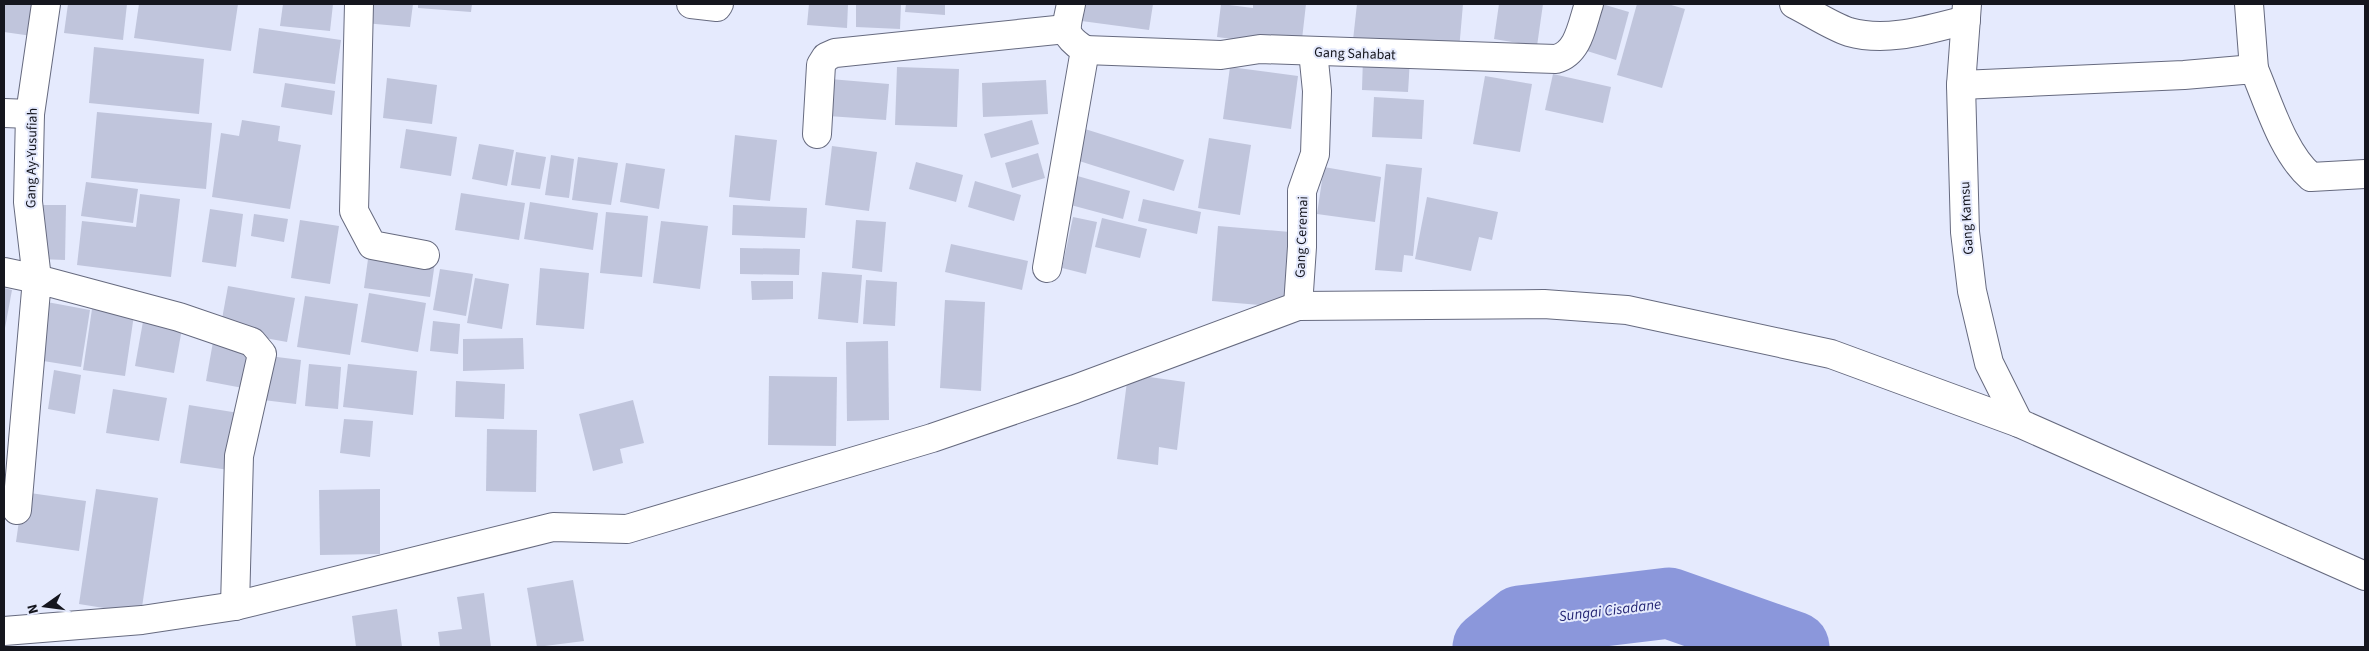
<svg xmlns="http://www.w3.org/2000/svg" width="2369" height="651" font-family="'Source Sans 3',sans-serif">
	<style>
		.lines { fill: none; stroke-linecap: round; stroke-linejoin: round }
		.river { stroke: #8b97db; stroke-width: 71 }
		.building { fill: #c0c5dc }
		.minor-casing { stroke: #666a7f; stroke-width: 30 }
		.minor { stroke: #fff; stroke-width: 28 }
		.labels { text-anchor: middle; stroke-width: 4; stroke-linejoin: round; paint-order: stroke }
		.street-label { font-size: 14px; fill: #15161e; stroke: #e5eafd }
		.water-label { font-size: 15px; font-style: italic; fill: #252674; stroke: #e5eafd }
	</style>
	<rect width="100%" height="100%" fill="#e5eafd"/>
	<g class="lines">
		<polyline class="river" points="1488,647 1520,621 1669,603 1794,647"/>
	</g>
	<g class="building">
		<polygon points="4,4 37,4 32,36 4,32"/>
		<polygon points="68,4 127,4 123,40 64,33"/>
		<polygon points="139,4 238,4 231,51 134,38"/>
		<polygon points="283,4 333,4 330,31 280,26"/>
		<polygon points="366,4 413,4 410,27 364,23"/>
		<polygon points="418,4 472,4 471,12 418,8"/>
		<polygon points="809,4 848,4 847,28 807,25"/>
		<polygon points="856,4 901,4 900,29 856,27"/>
		<polygon points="906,4 945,4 945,15 905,12"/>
		<polygon points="1076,4 1153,4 1149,30 1074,20"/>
		<polygon points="1221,4 1253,8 1253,4 1306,4 1301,48 1217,37"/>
		<polygon points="1357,4 1463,4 1459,50 1353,40"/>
		<polygon points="1499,4 1543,4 1537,46 1494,39"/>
		<polygon points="1602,4 1629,12 1616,60 1587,51"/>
		<polygon points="1637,4 1668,4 1685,9 1662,88 1617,75"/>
		<polygon points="259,28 341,40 335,84 253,73"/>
		<polygon points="94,47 204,59 199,114 89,103"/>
		<polygon points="1363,57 1410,59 1408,92 1362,90"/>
		<polygon points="897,67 959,69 957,127 895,125"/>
		<polygon points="1230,67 1298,76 1291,129 1223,119"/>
		<polygon points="1553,74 1611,87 1603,123 1545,110"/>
		<polygon points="1485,76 1532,84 1520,152 1473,144"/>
		<polygon points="387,78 437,85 432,124 383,118"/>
		<polygon points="830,79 889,84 886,120 828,116"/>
		<polygon points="1046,80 1048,114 983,117 982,83"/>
		<polygon points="285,83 335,91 332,115 281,107"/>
		<polygon points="1374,97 1424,100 1422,139 1372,137"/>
		<polygon points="97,112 212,123 206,189 91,178"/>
		<polygon points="242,120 280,126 278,141 301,145 290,209 212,197 221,133 239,136"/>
		<polygon points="1032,120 1039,144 991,158 984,134"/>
		<polygon points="406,129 457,137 451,176 400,168"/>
		<polygon points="1085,129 1184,160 1174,191 1076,160"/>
		<polygon points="735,135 777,140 770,201 729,197"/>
		<polygon points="1209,138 1251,145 1240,215 1198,208"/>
		<polygon points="479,144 514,150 507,186 472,179"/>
		<polygon points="832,146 877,152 869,211 825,205"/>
		<polygon points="516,152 546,157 540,189 511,185"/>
		<polygon points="1038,153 1045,178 1012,188 1005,163"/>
		<polygon points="551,155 574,159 569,198 545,195"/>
		<polygon points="578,157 618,163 611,205 572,200"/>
		<polygon points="916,162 963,175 956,202 909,189"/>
		<polygon points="626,163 665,169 659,209 620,202"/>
		<polygon points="1386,164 1422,168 1413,256 1404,255 1402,272 1375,270"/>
		<polygon points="1324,167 1381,177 1375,222 1317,214"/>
		<polygon points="1074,175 1130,191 1123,219 1067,204"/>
		<polygon points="975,181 1021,195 1014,221 968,207"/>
		<polygon points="86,182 138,189 133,223 81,216"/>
		<polygon points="461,193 525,203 519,240 455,230"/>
		<polygon points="140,194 180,199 171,277 77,265 82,221 136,227"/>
		<polygon points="1427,197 1498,212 1492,240 1479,237 1471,271 1415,259"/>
		<polygon points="1143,199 1201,212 1197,234 1138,221"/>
		<polygon points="530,202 598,213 593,250 524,239"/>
		<polygon points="40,205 66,205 65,260 39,259"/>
		<polygon points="733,205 807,208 805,238 732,235"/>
		<polygon points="210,209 243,214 236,267 202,262"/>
		<polygon points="606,212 648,216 642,277 600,273"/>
		<polygon points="254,214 288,219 284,242 251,236"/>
		<polygon points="1073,217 1097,222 1086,274 1062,268"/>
		<polygon points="1102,218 1147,229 1140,258 1095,247"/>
		<polygon points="300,220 339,226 330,284 291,278"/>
		<polygon points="856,220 886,222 882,272 852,268"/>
		<polygon points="661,221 708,226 700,289 653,283"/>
		<polygon points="1218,226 1290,232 1283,307 1212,301"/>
		<polygon points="951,244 1028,261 1022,290 945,272"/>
		<polygon points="740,248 800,249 799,275 740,274"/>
		<polygon points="369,252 435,262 430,297 364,288"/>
		<polygon points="540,268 589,273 584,329 536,325"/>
		<polygon points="440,269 473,274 466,316 433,310"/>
		<polygon points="822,272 862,275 858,323 818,319"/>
		<polygon points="475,278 509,284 502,329 467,323"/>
		<polygon points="866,280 897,282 895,326 863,324"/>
		<polygon points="751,281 793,281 793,299 752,300"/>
		<polygon points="228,286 295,298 287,342 220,330"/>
		<polygon points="4,288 12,290 5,328 4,328"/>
		<polygon points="369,293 426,303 418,352 361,342"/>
		<polygon points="305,296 358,304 350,355 297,347"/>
		<polygon points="945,300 985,302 981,391 940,388"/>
		<polygon points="47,302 90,310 81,367 37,360"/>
		<polygon points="92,309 134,315 125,376 83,370"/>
		<polygon points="144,316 183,323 174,373 135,366"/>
		<polygon points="433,321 460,324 458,354 430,351"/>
		<polygon points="523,338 524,369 463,371 463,339"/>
		<polygon points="888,341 889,420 847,421 846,342"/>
		<polygon points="213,342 256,350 248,389 206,381"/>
		<polygon points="269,356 301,360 296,404 263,400"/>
		<polygon points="309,364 341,367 338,409 305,406"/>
		<polygon points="348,364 417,371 413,415 343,407"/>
		<polygon points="54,370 81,375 75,414 48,409"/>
		<polygon points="1128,374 1185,382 1177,450 1159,447 1158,465 1117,459"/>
		<polygon points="769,376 837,377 836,446 768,445"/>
		<polygon points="456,381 505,384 504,419 455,417"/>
		<polygon points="113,389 167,398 159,441 106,433"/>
		<polygon points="633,400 644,443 620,449 623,463 593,471 579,414"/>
		<polygon points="189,405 245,414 236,471 180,463"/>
		<polygon points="344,419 373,421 370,457 340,453"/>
		<polygon points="487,429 537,430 536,492 486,491"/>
		<polygon points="96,489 158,498 141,614 79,604"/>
		<polygon points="380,489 380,554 320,555 319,490"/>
		<polygon points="23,492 86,501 79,551 16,542"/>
		<polygon points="573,580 584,641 537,647 527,588"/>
		<polygon points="484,593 491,647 440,647 438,632 462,629 457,597"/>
		<polygon points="397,609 402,647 356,647 352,616"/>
	</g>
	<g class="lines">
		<g class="minor-casing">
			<g id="minor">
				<polyline points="359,4 354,211 372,245 425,255"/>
				<polyline points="691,4 717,7 719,4"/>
				<path d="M 1794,4 C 1812,13 1831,26 1849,32 C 1888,43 1929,29 1966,20"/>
				<polyline points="1967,4 1961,85 1965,232 1972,291 1989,363 2019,423"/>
				<polyline points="2249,4 2254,69"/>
				<path d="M 1085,50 L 1221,55 L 1260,49 L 1556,59 C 1579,53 1582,24 1589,4"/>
				<path d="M 1961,85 L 2184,75 L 2254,69 C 2269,104 2283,153 2311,177 L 2365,174"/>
				<polyline points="4,113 30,114"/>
				<polyline points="817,134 821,65 826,57 835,53 1066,29"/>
				<path d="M 1047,268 L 1085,50 C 1061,34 1066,30 1071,4"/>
				<polyline points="4,272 37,279 28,202 30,114 46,4"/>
				<polyline points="1298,306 1302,247 1302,191 1315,154 1317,91 1313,51"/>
				<polyline points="17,510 37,279 179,317 252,342 262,354 239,456 235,606"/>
				<polyline points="4,631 142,620 235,606 553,527 627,529 932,438 1075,389 1298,306 1544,304 1627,310 1831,354 2019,423 2365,576"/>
			</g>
		</g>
		<use href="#minor" class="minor"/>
	</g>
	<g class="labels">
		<g class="street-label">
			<text transform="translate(1355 53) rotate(2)" y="5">Gang Sahabat</text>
			<text transform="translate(31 158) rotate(-89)" y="5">Gang Ay-Yusufiah</text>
			<text transform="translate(1966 218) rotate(-93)" y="5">Gang Kamsu</text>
			<text transform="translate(1301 237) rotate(-88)" y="5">Gang Ceremai</text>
		</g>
		<g class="water-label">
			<text transform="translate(1610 610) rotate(-7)" y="5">Sungai Cisadane</text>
		</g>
	</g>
	<rect width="2369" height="651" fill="none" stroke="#15161e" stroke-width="10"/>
	<g transform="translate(45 606) rotate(256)" stroke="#e5eafd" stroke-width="4" paint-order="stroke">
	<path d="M0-4L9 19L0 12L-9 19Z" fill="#15161e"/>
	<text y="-8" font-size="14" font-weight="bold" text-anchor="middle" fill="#15161e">N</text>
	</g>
</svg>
